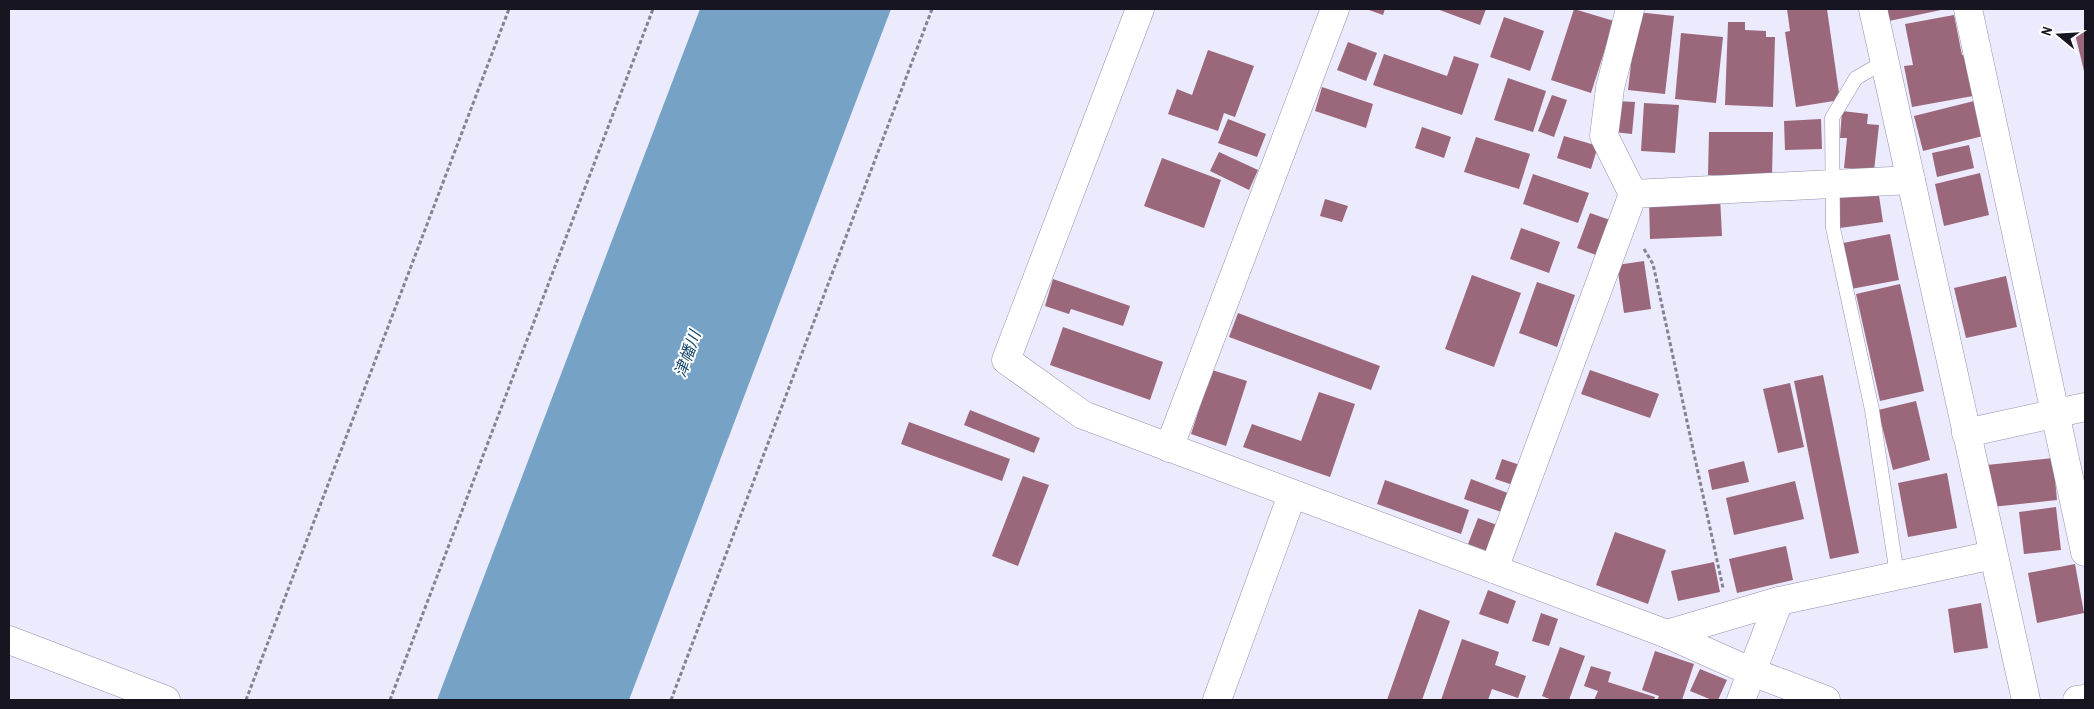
<svg xmlns="http://www.w3.org/2000/svg" width="2094" height="709" font-family="'Archivo Narrow','Noto Sans JP',sans-serif">
	<style>
		.water { fill: #76a2c6 }
		.building { fill: #9b677b }
		.lines { fill: none; stroke-linecap: round; stroke-linejoin: round }
		.lane-casing { stroke: #9590ad; stroke-width: 15 }
		.street-casing { stroke: #9590ad; stroke-width: 29 }
		.secondary-casing { stroke: #9590ad; stroke-width: 29 }
		.path { stroke: #848392; stroke-width: 3; stroke-dasharray: 4 2.5; stroke-linecap: butt }
		.lane { stroke: #fff; stroke-width: 14 }
		.street { stroke: #fff; stroke-width: 28 }
		.secondary { stroke: #fff; stroke-width: 28 }
		.labels { text-anchor: middle; stroke-width: 4; stroke-linejoin: round; paint-order: stroke }
		.water-label { font-size: 16px; font-style: italic; fill: #14476c; stroke: #fff }
	</style>
	<rect width="100%" height="100%" fill="#eceafd"/>
	<polygon class="water" points="700,9 891,9 629,700 437,700"/>
	<g class="building">
		<polygon points="1366,9 1385,9 1383,15"/>
		<polygon points="1437,9 1486,9 1480,25"/>
		<polygon points="1574,9 1614,21 1591,93 1551,80"/>
		<polygon points="1787,9 1827,9 1840,100 1796,107 1785,32 1790,31"/>
		<polygon points="1886,9 1941,9 1941,10 1889,21"/>
		<polygon points="1637,12 1674,16 1665,94 1628,90"/>
		<polygon points="1954,15 1962,55 1965,55 1973,96 1912,107 1904,66 1913,65 1905,24"/>
		<polygon points="1504,17 1544,31 1530,71 1490,57"/>
		<polygon points="1728,22 1745,22 1745,30 1766,31 1766,37 1775,37 1773,107 1725,105"/>
		<polygon points="2085,32 2085,75 2075,34"/>
		<polygon points="1681,33 1723,37 1716,103 1675,99"/>
		<polygon points="1348,42 1377,53 1366,81 1337,70"/>
		<polygon points="1208,50 1254,66 1235,117 1224,113 1218,131 1168,114 1177,89 1192,95"/>
		<polygon points="1384,54 1447,76 1454,56 1479,64 1462,115 1373,85"/>
		<polygon points="1508,78 1546,91 1533,132 1494,120"/>
		<polygon points="1322,87 1373,104 1366,128 1315,111"/>
		<polygon points="1552,95 1567,100 1554,137 1538,131"/>
		<polygon points="1616,101 1635,102 1632,134 1614,132"/>
		<polygon points="1974,101 1983,136 1923,151 1914,116"/>
		<polygon points="1644,103 1679,105 1675,153 1641,151"/>
		<polygon points="1842,111 1868,114 1867,124 1879,125 1874,171 1844,168 1847,138 1840,138"/>
		<polygon points="1228,119 1266,134 1257,157 1218,143"/>
		<polygon points="1821,119 1822,149 1785,150 1784,121"/>
		<polygon points="1422,127 1451,137 1444,158 1415,148"/>
		<polygon points="1709,132 1773,132 1772,176 1708,175"/>
		<polygon points="1564,136 1598,146 1591,169 1557,158"/>
		<polygon points="1476,137 1530,154 1519,189 1464,172"/>
		<polygon points="1969,145 1974,168 1937,177 1932,153"/>
		<polygon points="1219,152 1258,170 1249,190 1210,171"/>
		<polygon points="1162,158 1221,180 1204,228 1144,206"/>
		<polygon points="1980,173 1989,215 1944,226 1935,184"/>
		<polygon points="1533,174 1589,193 1578,223 1523,204"/>
		<polygon points="1878,189 1883,222 1840,228 1835,195"/>
		<polygon points="1720,197 1722,236 1650,239 1649,200"/>
		<polygon points="1325,199 1348,206 1342,222 1320,216"/>
		<polygon points="1590,213 1610,220 1596,255 1577,248"/>
		<polygon points="1521,228 1560,242 1549,273 1510,259"/>
		<polygon points="1890,234 1899,280 1851,289 1843,243"/>
		<polygon points="1644,261 1651,309 1624,313 1617,265"/>
		<polygon points="1472,275 1521,293 1494,367 1445,349"/>
		<polygon points="2006,276 2017,327 1966,338 1954,288"/>
		<polygon points="1053,279 1130,306 1123,326 1071,309 1069,314 1045,306"/>
		<polygon points="1537,282 1575,295 1557,347 1519,333"/>
		<polygon points="1900,284 1924,391 1880,401 1856,294"/>
		<polygon points="1238,313 1380,366 1371,390 1229,337"/>
		<polygon points="1063,327 1163,362 1150,400 1050,365"/>
		<polygon points="1212,370 1247,381 1226,446 1191,434"/>
		<polygon points="1590,370 1659,394 1650,418 1581,394"/>
		<polygon points="1823,375 1859,553 1830,559 1794,381"/>
		<polygon points="1790,383 1804,447 1778,453 1763,389"/>
		<polygon points="1319,392 1355,404 1330,477 1243,447 1252,424 1301,441"/>
		<polygon points="1916,401 1930,460 1893,470 1878,410"/>
		<polygon points="970,410 1040,438 1034,453 964,425"/>
		<polygon points="909,422 1010,459 1002,481 901,444"/>
		<polygon points="2053,458 2057,500 1992,507 1987,465"/>
		<polygon points="1502,459 1523,466 1516,486 1495,479"/>
		<polygon points="1744,461 1749,482 1712,490 1708,470"/>
		<polygon points="1947,473 1957,528 1908,537 1898,483"/>
		<polygon points="1023,476 1049,485 1018,566 992,556"/>
		<polygon points="1471,479 1513,495 1507,514 1464,499"/>
		<polygon points="1385,480 1469,510 1461,534 1377,504"/>
		<polygon points="1795,481 1804,519 1734,535 1726,498"/>
		<polygon points="2056,507 2061,550 2024,554 2019,512"/>
		<polygon points="1478,518 1497,525 1487,551 1468,544"/>
		<polygon points="1615,532 1666,550 1648,604 1596,585"/>
		<polygon points="1786,546 1793,580 1737,593 1729,559"/>
		<polygon points="1714,562 1720,592 1678,601 1671,571"/>
		<polygon points="2075,564 2084,613 2037,623 2028,573"/>
		<polygon points="1488,590 1516,601 1508,624 1479,614"/>
		<polygon points="1981,603 1988,648 1954,653 1948,609"/>
		<polygon points="1419,609 1450,621 1422,700 1387,700"/>
		<polygon points="1541,613 1558,619 1549,646 1532,641"/>
		<polygon points="1462,639 1499,652 1495,665 1526,676 1518,698 1492,689 1488,700 1441,700"/>
		<polygon points="1560,647 1585,656 1569,700 1552,700 1542,696"/>
		<polygon points="1655,651 1694,664 1682,700 1657,700 1659,696 1642,690"/>
		<polygon points="1591,666 1611,672 1608,682 1655,697 1654,700 1594,700 1598,691 1584,686"/>
		<polygon points="1700,669 1727,680 1718,700 1712,700 1690,691"/>
	</g>
	<g class="lines">
		<g class="lane-casing">
			<polyline id="lane" points="1884,62 1856,78 1832,118 1833,228 1872,410 1897,575"/>
		</g>
		<g class="street-casing">
			<g id="street">
				<polyline points="1140,9 1006,360 1083,415 1667,634 1752,672 1826,700"/>
				<polyline points="1630,9 1610,88 1604,136 1633,194"/>
				<polyline points="1968,9 2085,552"/>
				<polyline points="1169,448 1335,9"/>
				<polyline points="1494,569 1633,194 1911,180"/>
				<polyline points="1667,634 1779,601"/>
				<polyline points="1217,700 1292,495"/>
				<polyline points="1741,700 1779,601 1993,555"/>
				<polyline points="2077,700 2085,699"/>
			</g>
		</g>
		<g class="secondary-casing">
			<g id="secondary">
				<polyline points="1873,9 2026,700"/>
				<polyline points="1966,433 2085,407"/>
				<polyline points="9,640 166,700"/>
			</g>
		</g>
		<g class="path">
			<polyline points="1644,249 1653,264 1723,588"/>
			<polyline points="246,700 509,9"/>
			<polyline points="390,700 653,9"/>
			<polyline points="671,700 932,9"/>
		</g>
		<use href="#lane" class="lane"/>
		<use href="#street" class="street"/>
		<use href="#secondary" class="secondary"/>
	</g>
	<g class="labels">
		<g class="water-label">
			<text transform="translate(687 354) rotate(-70)" y="6">津幡川</text>
		</g>
	</g>
	<rect width="2094" height="709" fill="none" stroke="#171620" stroke-width="20"/>
	<g transform="translate(2059 35) rotate(288)" stroke="#ffffff" stroke-width="4" paint-order="stroke">
	<path d="M0-4L9 19L0 12L-9 19Z" fill="#171620"/>
	<text y="-8" font-size="14" font-weight="bold" text-anchor="middle" fill="#171620">N</text>
	</g>
</svg>
